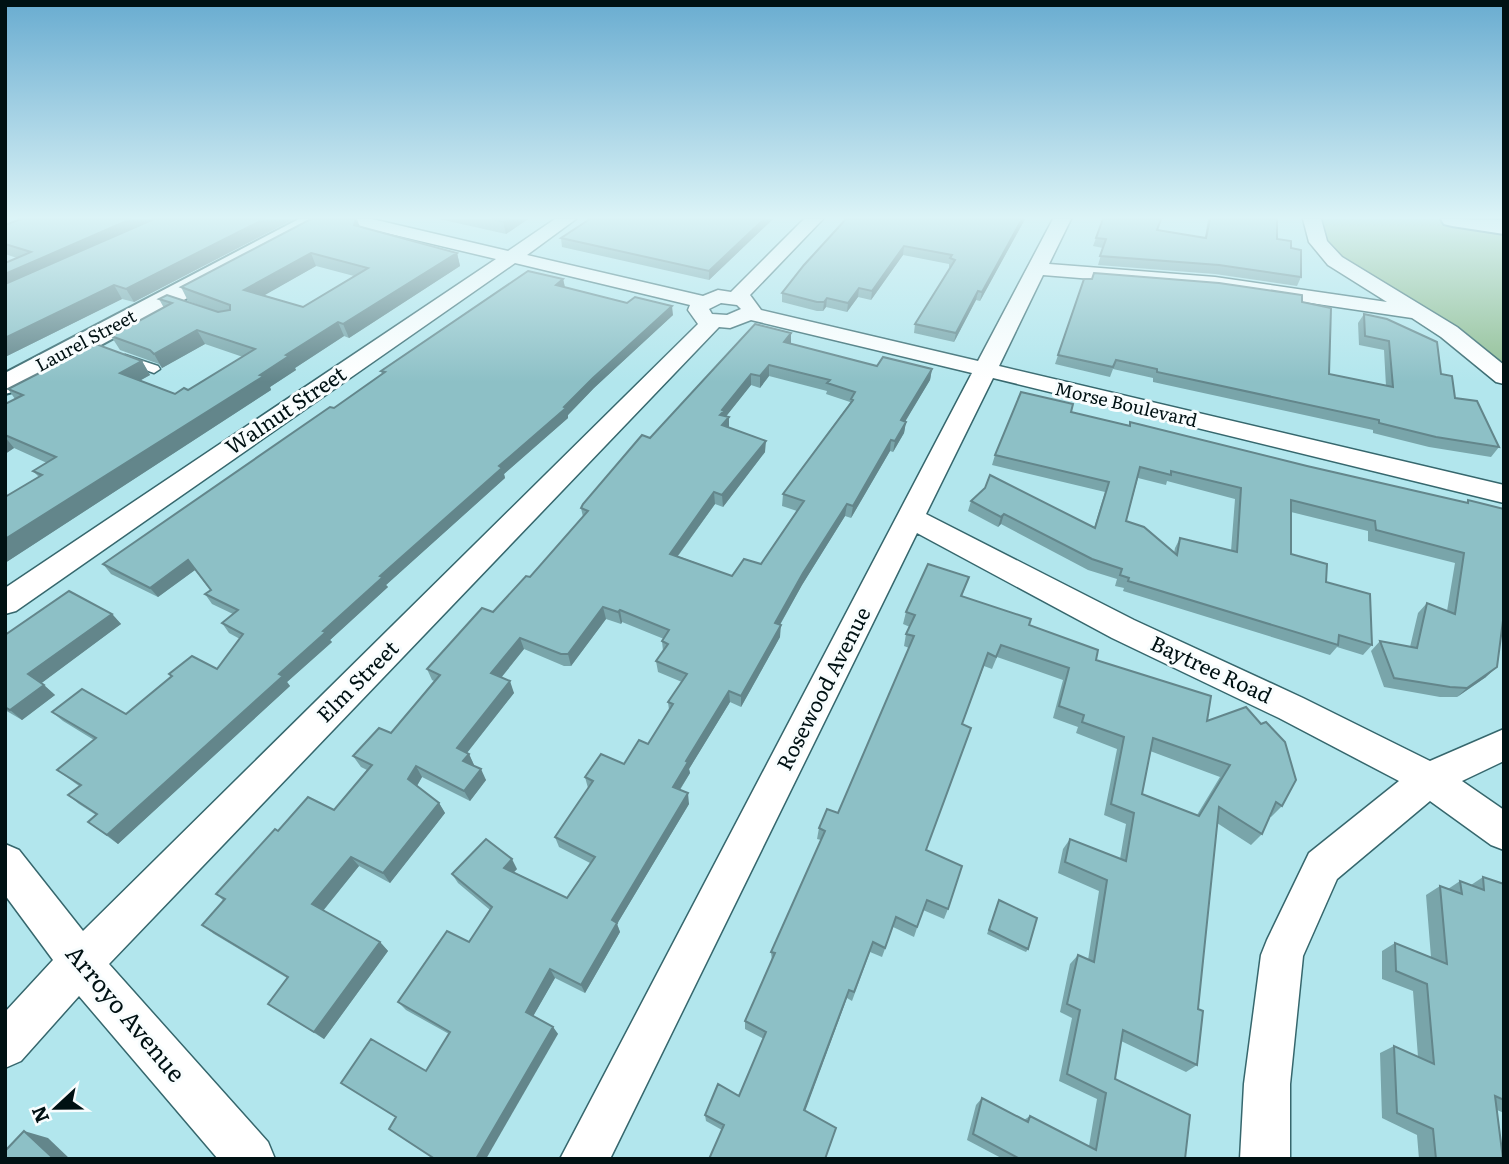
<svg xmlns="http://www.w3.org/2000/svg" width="1509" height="1164" font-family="Literata,serif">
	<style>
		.green { fill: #91be93 }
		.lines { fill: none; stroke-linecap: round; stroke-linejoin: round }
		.lane-casing { stroke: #36676d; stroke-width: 3 }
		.street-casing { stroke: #36676d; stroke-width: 3 }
		.secondary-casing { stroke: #36676d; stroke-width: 4 }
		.lane { fill: #fff; fill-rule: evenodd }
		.street { fill: #fff; fill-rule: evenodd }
		.secondary { fill: #fff; fill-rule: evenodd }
		.wall { fill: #79a5aa; fill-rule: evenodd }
		.shaded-wall { fill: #63868b }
		.building { fill: #8dc0c6; stroke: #63868b; stroke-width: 2; fill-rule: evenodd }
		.labels { text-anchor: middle; stroke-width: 6; stroke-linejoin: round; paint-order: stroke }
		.far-street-label { font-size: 18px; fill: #001113; stroke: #f8fdfe }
		.street-label { font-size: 21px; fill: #001113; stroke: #f8fdfe }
		.near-street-label { font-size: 24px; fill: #001113; stroke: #f8fdfe }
	</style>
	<rect width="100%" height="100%" fill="#b2e6ed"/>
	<polygon class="green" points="1312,219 1452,219 1504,227 1504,377 1350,271 1314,228"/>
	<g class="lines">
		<g class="lane-casing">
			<polygon id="lane" points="125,355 158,366 160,369 154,373 121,361 121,357"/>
		</g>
		<g class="street-casing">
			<path id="street" d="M 341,219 L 372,219 L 508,251 L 555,219 L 576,219 L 527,255 L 703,296 L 718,290 L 731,292 L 804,219 L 823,219 L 750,295 L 761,310 L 978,361 L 1053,219 L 1071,219 L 1049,264 L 1215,277 L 1387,302 L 1328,265 L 1309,242 L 1303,219 L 1321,219 L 1327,241 L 1342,257 L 1457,327 L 1504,365 L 1504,384 L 1496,382 L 1441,337 L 1412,318 L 1215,289 L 1043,275 L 999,366 L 1504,485 L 1504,503 L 993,378 L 926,514 L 1134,620 L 1303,698 L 1430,761 L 1504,729 L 1504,761 L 1462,781 L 1504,810 L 1504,850 L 1491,845 L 1430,801 L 1337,879 L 1303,956 L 1290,1084 L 1290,1159 L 1240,1159 L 1244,1084 L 1261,955 L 1267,940 L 1309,853 L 1399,781 L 1279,718 L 1112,638 L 917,533 L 610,1159 L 560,1159 L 972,373 L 751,320 L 730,328 L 719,327 L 109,964 L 268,1142 L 275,1159 L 218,1159 L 79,996 L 21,1061 L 5,1068 L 5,1012 L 53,960 L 5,895 L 5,844 L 19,850 L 83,931 L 698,324 L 688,310 L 690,305 L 515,263 L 16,611 L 5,614 L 5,588 L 496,259 L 344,223 ZM 721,303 L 737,305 L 741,309 L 727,315 L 712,314 L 709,309 Z"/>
		</g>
		<g class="secondary-casing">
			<g id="secondary">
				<polygon points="299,219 327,219 324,224 16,391 5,394 5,373"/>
				<polygon points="1441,219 1504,220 1504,234 1452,226 1444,224"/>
			</g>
		</g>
		<use href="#lane" class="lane"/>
		<use href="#street" class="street"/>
		<use href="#secondary" class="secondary"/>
	</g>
	<g class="wall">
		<polygon points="21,219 294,219 134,302 122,299 5,357 5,263 17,258 5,254 5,225"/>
		<polygon points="439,219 528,219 506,234"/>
		<polygon points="590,219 773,219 709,280 562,247 561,238"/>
		<polygon points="846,219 1025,219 980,301 976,300 954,342 914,333 915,324 950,268 949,267 949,264 903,255 871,300 858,297 847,312 826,307 823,311 817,311 782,302 782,293"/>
		<polygon points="1208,219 1277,219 1277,239 1291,248 1301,277 1297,286 1215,274 1098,265 1103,248 1093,246 1096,238 1157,230 1205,238"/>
		<path d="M 360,227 L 457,253 L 460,266 L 349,338 L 344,336 L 295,368 L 296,370 L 270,387 L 271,390 L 5,563 L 5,497 L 39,477 L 33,471 L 47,463 L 14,448 L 5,454 L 5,404 L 15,399 L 8,389 L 142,361 L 150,375 L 140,380 L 175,394 L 188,390 L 243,357 L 205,344 L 162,368 L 159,364 L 120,350 L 111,336 L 164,308 L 159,299 L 218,312 L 188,301 L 181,287 ZM 316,266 L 354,276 L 303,307 L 264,295 Z"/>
		<polygon points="563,279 565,287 673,315 594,388 568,415 568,418 504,474 505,478 386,585 388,587 330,640 332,642 287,682 290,686 118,844 88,822 96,815 79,804 68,795 79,786 57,770 94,740 63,721 52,712 126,714 171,677 169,674 217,669 240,639 229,633 222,623 233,614 212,604 205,594 210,590 195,570 158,597 111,574 103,564 334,408 382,374 381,371"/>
		<polygon points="1084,279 1302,302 1329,374 1386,386 1384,350 1359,345 1358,323 1364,314 1441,374 1455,398 1499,447 1491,457 1429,447 1373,433 1373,430 1153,382 1153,378 1113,369 1110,377 1055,364"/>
		<path d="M 791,344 L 877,366 L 932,369 L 930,380 L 905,421 L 906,422 L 904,433 L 893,452 L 890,451 L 851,518 L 845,516 L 802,585 L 780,625 L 780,637 L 741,707 L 730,702 L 689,769 L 690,773 L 680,790 L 689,804 L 617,924 L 620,932 L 585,993 L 555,978 L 533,1016 L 553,1027 L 558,1034 L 426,1071 L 449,1034 L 406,1010 L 398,1002 L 469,942 L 490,910 L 458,883 L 452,874 L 517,869 L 514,872 L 567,898 L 590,863 L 559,847 L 555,837 L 588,788 L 585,777 L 624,764 L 648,744 L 669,710 L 668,702 L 682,682 L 658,672 L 656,661 L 663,651 L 662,641 L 664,639 L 622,622 L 621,624 L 606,619 L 571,666 L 564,666 L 524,649 L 501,678 L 514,693 L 467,753 L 469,754 L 474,765 L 473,766 L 486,780 L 470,801 L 422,777 L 417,786 L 439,803 L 445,813 L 390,883 L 359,866 L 323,911 L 380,942 L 388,951 L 324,1039 L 268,1004 L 287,978 L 214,934 L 202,925 L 224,901 L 216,894 L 278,831 L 334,810 L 367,770 L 361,767 L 353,756 L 391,733 L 434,681 L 432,680 L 427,669 L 493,612 L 530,577 L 583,517 L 581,508 L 650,438 ZM 769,376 L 827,391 L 826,394 L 850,402 L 850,403 L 783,494 L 782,506 L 797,511 L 761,564 L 732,576 L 678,556 L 715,504 L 723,507 L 765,452 L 729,428 L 729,417 L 726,416 L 751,385 L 760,388 Z"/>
		<path d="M 1071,412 L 1466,503 L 1468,500 L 1486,677 L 1457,697 L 1440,697 L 1384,687 L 1371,651 L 1380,641 L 1410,647 L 1418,613 L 1427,603 L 1447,611 L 1455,563 L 1368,541 L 1368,531 L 1291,512 L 1291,554 L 1326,582 L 1372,645 L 1363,655 L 1337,647 L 1330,655 L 1123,591 L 1124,588 L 1115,586 L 1117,579 L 1088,570 L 1001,524 L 998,527 L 968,511 L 971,501 L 1094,528 L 1105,492 L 992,465 L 995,455 ZM 1138,478 L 1166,485 L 1167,481 L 1235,499 L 1231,551 L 1180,538 L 1175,548 L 1174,553 L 1126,521 Z"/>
		<path d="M 969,577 L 962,596 L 1029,625 L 1096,660 L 1207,721 L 1282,806 L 1271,817 L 1270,816 L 1262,834 L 1251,845 L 1217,823 L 1198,1009 L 1197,1065 L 1186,1072 L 1121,1041 L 1115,1079 L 1185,1159 L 1003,1159 L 967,1140 L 976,1105 L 982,1098 L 1024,1120 L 1030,1116 L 1089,1146 L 1097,1099 L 1059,1081 L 1072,1018 L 1060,1012 L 1070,964 L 1078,955 L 1088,960 L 1099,891 L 1058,873 L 1063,849 L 1070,839 L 1120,859 L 1126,824 L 1104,815 L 1117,749 L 1076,733 L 1078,727 L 1053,718 L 1063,680 L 997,657 L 992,669 L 984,666 L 962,724 L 926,851 L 948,909 L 944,919 L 923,910 L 914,937 L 893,927 L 882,957 L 870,952 L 852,1001 L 847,998 L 722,1130 L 706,1121 L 705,1115 L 739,1096 L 764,1039 L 745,1029 L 745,1021 L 772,961 L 771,952 L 821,840 L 817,839 L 819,828 L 838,813 L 909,648 L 904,646 L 906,634 L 910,627 L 903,624 L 906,612 ZM 1150,751 L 1220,777 L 1197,815 L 1142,794 Z"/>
		<polygon points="112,614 121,624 41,683 55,695 22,720 5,710 5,635"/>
		<polygon points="1483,877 1504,884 1504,1113 1497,1110 1503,1159 1419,1159 1417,1135 1382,1118 1380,1053 1394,1046 1418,1057 1413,991 1382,979 1382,951 1395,943 1431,957 1426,895 1440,886 1448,889 1460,881 1471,885"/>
		<polygon points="999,900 1028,949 1026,952 987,934"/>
	</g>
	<g class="shaded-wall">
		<polygon points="131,219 167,219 5,291 5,274"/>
		<polygon points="264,219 294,219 134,302 126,289"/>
		<polygon points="356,219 357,219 361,230 354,225"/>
		<polygon points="507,219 528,219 506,234 503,222"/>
		<polygon points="764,219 773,219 709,280 709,271"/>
		<polygon points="1022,219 1025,219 980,301 982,292"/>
		<polygon points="904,246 903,255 871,300 872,291"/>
		<polygon points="311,253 316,266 251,303 244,290"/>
		<polygon points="457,253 460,266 349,338 343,324"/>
		<polygon points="563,279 565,288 556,285"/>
		<polygon points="114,285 122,299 5,357 5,338"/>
		<polygon points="859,288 858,297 847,312 848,303"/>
		<polygon points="978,291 976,300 954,342 956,333"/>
		<polygon points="827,298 826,307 823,311 824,302"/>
		<polygon points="672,306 673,315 594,388 568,415 568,418 504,474 505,478 386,585 388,587 330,640 332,642 287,682 290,686 118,844 107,835 380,576"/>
		<polygon points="338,322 344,336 295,368 296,370 270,387 271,390 5,563 5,539 260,375 286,355"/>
		<polygon points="197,330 205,344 162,368 154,354"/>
		<polygon points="791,333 791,344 784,342"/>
		<polygon points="142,361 150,375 129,387 120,373"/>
		<polygon points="769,365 769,376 760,388 760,376"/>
		<polygon points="932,369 930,380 899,432 901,420"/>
		<polygon points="751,374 751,385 724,419 720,415 722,410"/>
		<polygon points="729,417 729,429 722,425"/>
		<polygon points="906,422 904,433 893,452 895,441"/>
		<polygon points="5,437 14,448 5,454"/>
		<polygon points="891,440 890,451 851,518 853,506"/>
		<polygon points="766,441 765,452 723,507 722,495"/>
		<polygon points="714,492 715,504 671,565 670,554"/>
		<polygon points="847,504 845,516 802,585 774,635 775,623 803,573"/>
		<polygon points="1004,514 1001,524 998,527 1001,517"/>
		<polygon points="188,560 195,570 158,597 150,588"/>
		<polygon points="603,607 606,619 571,666 568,654"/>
		<polygon points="620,610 622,622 621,624 618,612"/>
		<polygon points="112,614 121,624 39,685 28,674"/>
		<polygon points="781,625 780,637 741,707 741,696"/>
		<polygon points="520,638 524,649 495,685 491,673"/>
		<polygon points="1497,667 1486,677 1457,697 1467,688"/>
		<polygon points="510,681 514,693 462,759 457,748"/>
		<polygon points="44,685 55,695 22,720 10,710"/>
		<polygon points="729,691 730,702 689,769 690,773 675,797 673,787 686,761"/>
		<polygon points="469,754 474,765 468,772 463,761"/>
		<polygon points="416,766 422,777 415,789 408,779"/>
		<polygon points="481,769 486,780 470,801 464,791"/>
		<polygon points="688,793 689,804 617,924 620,932 585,993 581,985 612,920"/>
		<polygon points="439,803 445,813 390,883 383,873"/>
		<polygon points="351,857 359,866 321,913 312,904"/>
		<polygon points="512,859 517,869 509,877 504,868"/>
		<polygon points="380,942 388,951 324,1039 314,1032"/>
		<polygon points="550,969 555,978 531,1020 526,1012"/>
		<polygon points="849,990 847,998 803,1117 804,1110"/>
		<polygon points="553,1027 558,1034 486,1159 476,1159"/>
		<polygon points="24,1131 48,1138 70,1159 54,1159"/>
	</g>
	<g class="building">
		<polygon points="21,219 131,219 5,274 5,263 31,252 5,244 5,225"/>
		<polygon points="154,219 264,219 126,289 114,285 5,338 5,284"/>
		<path d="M 311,219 L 356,219 L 354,225 L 457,253 L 343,324 L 338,322 L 286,355 L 289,356 L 260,375 L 264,376 L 5,539 L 5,497 L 42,475 L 33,471 L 56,457 L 5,435 L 5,404 L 23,395 L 8,389 L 96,344 L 142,361 L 120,373 L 175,394 L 184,388 L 188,390 L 255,349 L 197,330 L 154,354 L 150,350 L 111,336 L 172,303 L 159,299 L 167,295 L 218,312 L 230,310 L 230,305 L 181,287 ZM 311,253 L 368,268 L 303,307 L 244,290 Z"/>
		<polygon points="491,219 507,219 503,222"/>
		<polygon points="590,219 764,219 709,271 561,238"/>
		<polygon points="846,219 1022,219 982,292 978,291 956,333 915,324 955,260 950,258 952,255 904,246 872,291 859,288 848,303 827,298 824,302 817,302 782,293 804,265"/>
		<polygon points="1103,219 1161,219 1157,230 1206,238 1210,219 1277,219 1277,239 1291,241 1291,248 1301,250 1301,277 1219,265 1100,256 1106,239 1096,238"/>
		<polygon points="528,271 563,279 556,285 627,303 635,297 672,306 593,378 564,407 566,408 499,466 502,468 380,576 383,577 323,631 326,632 279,674 283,676 107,835 88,822 97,814 68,795 81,785 57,770 96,738 52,712 82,689 126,714 172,676 169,674 192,656 217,669 243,634 222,623 238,610 205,594 211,590 188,560 150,588 103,564 330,407 334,408 385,372 381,371"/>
		<polygon points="1094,273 1219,283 1302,295 1302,302 1331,308 1329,374 1393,387 1389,341 1365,336 1364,314 1387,319 1437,342 1441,374 1452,376 1455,398 1477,401 1499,447 1436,437 1379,423 1379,420 1157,372 1157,369 1116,360 1113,367 1058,355 1084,279 1092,279"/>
		<path d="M 755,324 L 791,333 L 784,342 L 877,366 L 883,357 L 932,369 L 901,420 L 906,422 L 895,441 L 891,440 L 853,506 L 847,504 L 803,573 L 775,623 L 781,625 L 741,696 L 729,691 L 686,761 L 688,762 L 673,787 L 688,793 L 612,920 L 617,923 L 581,985 L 550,969 L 526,1012 L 553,1027 L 476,1159 L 435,1159 L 389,1129 L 396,1117 L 341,1083 L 371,1039 L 426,1071 L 450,1032 L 398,1002 L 447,931 L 469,942 L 492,907 L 452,874 L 486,839 L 512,859 L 504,868 L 567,898 L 595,857 L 555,837 L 593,781 L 585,777 L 601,754 L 624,764 L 639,740 L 648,744 L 673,704 L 668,702 L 687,674 L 656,661 L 668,644 L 662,641 L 669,630 L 620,610 L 618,612 L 603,607 L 568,654 L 561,654 L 520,638 L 491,673 L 510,681 L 457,748 L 469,754 L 463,761 L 481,769 L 464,791 L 416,766 L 408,779 L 439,803 L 383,873 L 351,857 L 312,904 L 380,942 L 314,1032 L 268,1004 L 288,977 L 202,925 L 225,899 L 216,894 L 275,829 L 278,831 L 308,797 L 334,810 L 372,765 L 353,756 L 379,728 L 391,733 L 440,675 L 427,669 L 482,608 L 493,612 L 526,576 L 530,577 L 588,511 L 581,508 L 583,504 L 642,435 L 650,438 ZM 769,365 L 830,380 L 827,383 L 855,392 L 851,399 L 853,400 L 783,494 L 804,501 L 761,564 L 744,559 L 732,576 L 670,554 L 714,492 L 722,495 L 766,441 L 722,425 L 729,417 L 720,415 L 724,411 L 722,410 L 751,374 L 760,376 Z"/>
		<path d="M 1021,392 L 1073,404 L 1071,412 L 1130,426 L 1130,422 L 1307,466 L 1468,503 L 1468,500 L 1504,509 L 1504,613 L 1497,667 L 1467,688 L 1450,687 L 1394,678 L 1380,641 L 1417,648 L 1427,603 L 1455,614 L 1464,553 L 1376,530 L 1375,521 L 1291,500 L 1291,554 L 1327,564 L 1326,582 L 1370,594 L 1372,645 L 1339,635 L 1338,645 L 1128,581 L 1129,578 L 1120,575 L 1122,569 L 1092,559 L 1004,514 L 1001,517 L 971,501 L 985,488 L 990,475 L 1095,528 L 1109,482 L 995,455 ZM 1140,467 L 1171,475 L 1171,471 L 1241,488 L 1237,552 L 1180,538 L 1177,555 L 1144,527 L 1126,521 Z"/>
		<path d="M 928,564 L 969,577 L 961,596 L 1031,619 L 1029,625 L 1098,650 L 1096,660 L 1211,696 L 1207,721 L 1246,707 L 1261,724 L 1266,722 L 1285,742 L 1296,780 L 1282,806 L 1276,802 L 1262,834 L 1219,807 L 1198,1009 L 1203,1011 L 1197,1065 L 1123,1030 L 1115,1079 L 1190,1115 L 1185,1159 L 1020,1159 L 973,1134 L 982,1098 L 1028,1122 L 1030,1116 L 1096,1150 L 1106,1093 L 1067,1074 L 1080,1010 L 1067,1004 L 1078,955 L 1094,962 L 1107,880 L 1065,862 L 1070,839 L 1126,861 L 1134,813 L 1111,804 L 1124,737 L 1082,722 L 1084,715 L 1059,706 L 1069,668 L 1001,645 L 996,657 L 988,653 L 962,724 L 971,728 L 926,850 L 962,866 L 948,909 L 927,900 L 917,927 L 896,917 L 885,948 L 873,942 L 854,992 L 849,990 L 804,1110 L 836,1128 L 825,1159 L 709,1159 L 724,1125 L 705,1115 L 718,1084 L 739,1096 L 766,1032 L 745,1021 L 775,953 L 771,952 L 825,831 L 819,828 L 827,809 L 838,813 L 914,636 L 906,634 L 915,615 L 906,612 ZM 1153,738 L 1230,765 L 1199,816 L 1142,794 Z"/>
		<polygon points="69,591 112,614 28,674 44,685 10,710 5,707 5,635"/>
		<polygon points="1483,877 1504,884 1504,1100 1495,1096 1503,1159 1436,1159 1433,1129 1397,1113 1394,1046 1434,1064 1427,984 1396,971 1395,943 1447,964 1440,886 1462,894 1460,881 1484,890"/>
		<polygon points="999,900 1037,918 1028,949 989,930"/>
		<polygon points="24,1131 54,1159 5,1159 5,1151"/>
	</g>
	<linearGradient id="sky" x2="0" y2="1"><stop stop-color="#69acd0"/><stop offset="0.57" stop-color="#dcf4f7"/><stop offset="1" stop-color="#dcf4f7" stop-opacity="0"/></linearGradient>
	<rect width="1509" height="382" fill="url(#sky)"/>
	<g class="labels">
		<g class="far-street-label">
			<text transform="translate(86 341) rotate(-28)" y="6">Laurel Street</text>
			<text transform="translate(1126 405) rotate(13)" y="6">Morse Boulevard</text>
		</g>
		<g class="street-label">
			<text transform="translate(286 411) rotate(-34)" y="7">Walnut Street</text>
			<text transform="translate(1211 670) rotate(25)" y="7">Baytree Road</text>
			<text transform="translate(358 682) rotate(-45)" y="7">Elm Street</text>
			<text transform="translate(824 689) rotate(-63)" y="7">Rosewood Avenue</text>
		</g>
		<g class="near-street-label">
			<text transform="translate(125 1014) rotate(50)" y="8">Arroyo Avenue</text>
		</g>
	</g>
	<rect width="1509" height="1164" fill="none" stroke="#001113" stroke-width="14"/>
	<g transform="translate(56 1108) rotate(248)" stroke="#f8fdfe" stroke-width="5" paint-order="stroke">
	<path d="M0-5L12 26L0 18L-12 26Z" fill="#001113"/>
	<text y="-10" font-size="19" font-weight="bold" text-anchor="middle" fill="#001113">N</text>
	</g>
</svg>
